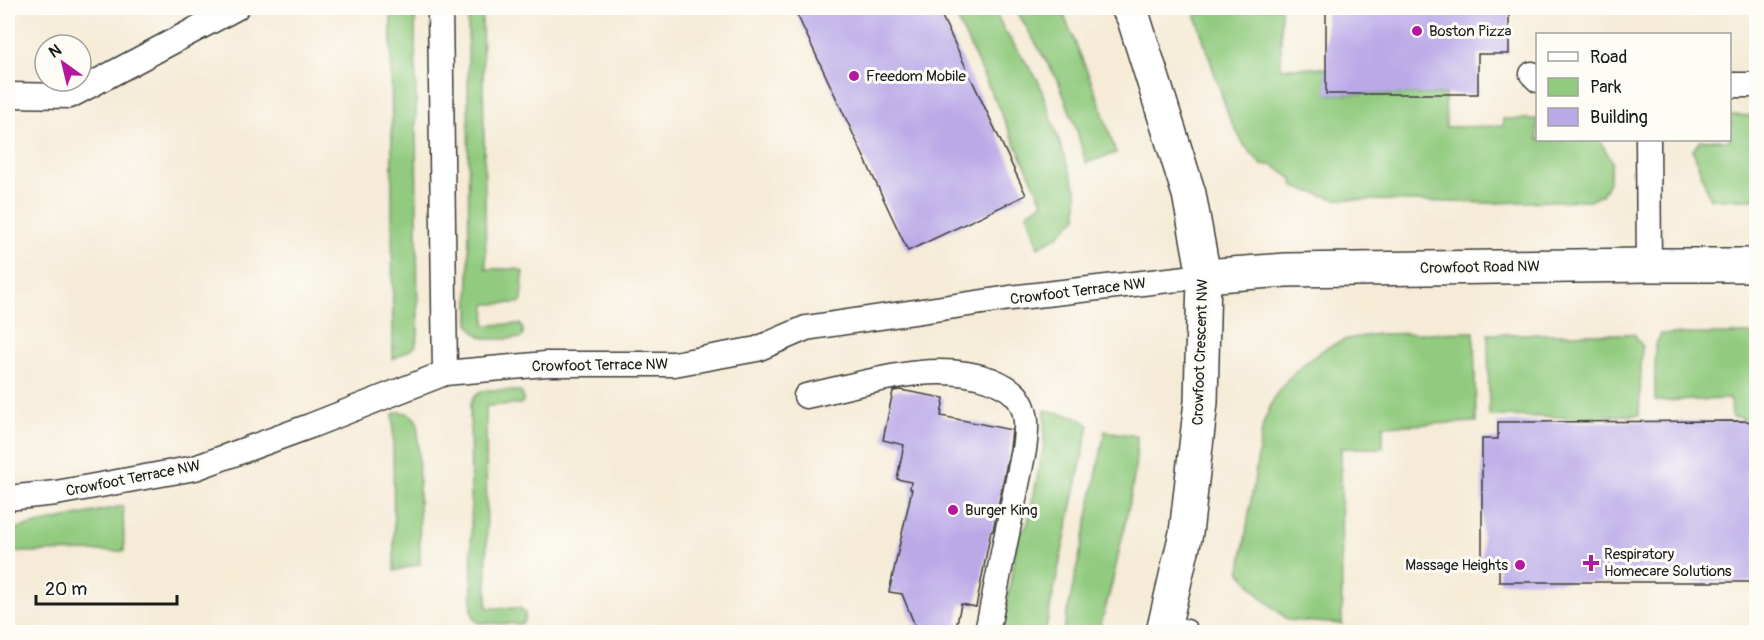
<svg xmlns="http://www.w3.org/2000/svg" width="1764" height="640" font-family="Pangolin,sans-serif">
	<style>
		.green { fill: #92cb7f; stroke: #57744e; stroke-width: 1.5 }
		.building { fill: #b9a9e7 }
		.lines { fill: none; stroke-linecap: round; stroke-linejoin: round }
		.service-casing { stroke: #3d3b38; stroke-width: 27 }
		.tertiary-casing { stroke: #3d3b38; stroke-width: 36 }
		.service { stroke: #fff; stroke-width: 24 }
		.tertiary { stroke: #fff; stroke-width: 33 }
		.poi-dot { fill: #b5179e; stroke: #fdfcf7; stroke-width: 2 }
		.labels { text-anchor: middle; stroke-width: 6; stroke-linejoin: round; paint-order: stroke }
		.poi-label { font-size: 15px; fill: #1c1c1c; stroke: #fdfcf7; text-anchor: start }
		.street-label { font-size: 15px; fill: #1c1c1c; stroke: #fdfcf7 }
	</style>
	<rect width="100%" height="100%" fill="#fdfcf7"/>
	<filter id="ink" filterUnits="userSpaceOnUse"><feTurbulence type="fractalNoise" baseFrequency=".0167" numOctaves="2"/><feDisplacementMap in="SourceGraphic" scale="12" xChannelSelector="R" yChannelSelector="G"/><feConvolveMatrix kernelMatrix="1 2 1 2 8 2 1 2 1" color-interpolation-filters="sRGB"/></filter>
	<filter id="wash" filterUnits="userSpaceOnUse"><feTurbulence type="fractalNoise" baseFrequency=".008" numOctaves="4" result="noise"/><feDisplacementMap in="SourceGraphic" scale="24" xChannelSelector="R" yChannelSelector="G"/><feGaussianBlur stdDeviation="1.35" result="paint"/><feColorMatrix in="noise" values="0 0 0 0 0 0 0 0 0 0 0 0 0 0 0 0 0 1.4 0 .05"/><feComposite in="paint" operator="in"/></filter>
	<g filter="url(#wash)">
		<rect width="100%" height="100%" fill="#f5ebd6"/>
		<g class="green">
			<polygon points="391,8 415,8 418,335 415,347 393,359"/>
			<path d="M 468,8 L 482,8 L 486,269 L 518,269 L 523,272 L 522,301 L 518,303 L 486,304 L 485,325 L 520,324 L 523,329 L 523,336 L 520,338 C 500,338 479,346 469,323 Z"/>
			<polygon points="952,8 994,8 1004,30 1038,80 1077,192 1077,217 1057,237 1038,247 1027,213 1043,203"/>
			<polygon points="1015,8 1061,8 1098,98 1116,153 1086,163 1077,131 1059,83"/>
			<polygon points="1193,8 1281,8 1281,68 1326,68 1327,94 1445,94 1446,127 1503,126 1503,119 1537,119 1538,140 1599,140 1612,161 1609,182 1602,195 1591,200 1492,203 1335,199 1294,187 1293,180 1273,165 1262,165 1244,145 1229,117"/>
			<polygon points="1730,115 1756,116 1756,199 1710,199 1693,150 1700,140 1730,140"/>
			<polygon points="1474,332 1476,422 1383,426 1383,448 1341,448 1342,624 1288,620 1260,596 1240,571 1263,424 1275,396 1287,380 1304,364 1326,348 1347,339 1378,334"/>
			<polygon points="1488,334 1634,334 1642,346 1639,415 1564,417 1489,416"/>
			<polygon points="1661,334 1756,334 1756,422 1742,422 1742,417 1732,417 1731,399 1655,401 1655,346"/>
			<path d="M 488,390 L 520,391 L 523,395 L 523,402 L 520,404 L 486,406 L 487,608 L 520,608 L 525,613 L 525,620 L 521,624 L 479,623 L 474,619 L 472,612 L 470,405 C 473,396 478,392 488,390 Z"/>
			<polygon points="1045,410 1077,417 1089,425 1045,632 1002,632 1018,537 1028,523 1044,444"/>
			<path d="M 398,412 C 408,412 415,415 418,425 L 420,564 L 394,571 L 393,414 Z"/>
			<path d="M 1105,431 L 1137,436 C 1137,474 1128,510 1120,547 C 1114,576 1108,604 1098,632 L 1063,632 L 1087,522 Z"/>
			<polygon points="123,506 124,551 8,552 8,530"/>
		</g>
		<g id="blocks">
			<g class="building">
				<polygon points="794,8 938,8 1026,195 908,251"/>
				<polygon points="1326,8 1509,8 1509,54 1478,54 1478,94 1326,94"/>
				<polygon points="900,390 944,398 941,416 1012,430 1010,448 993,531 991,531 976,607 961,604 955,633 918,633 902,594 889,592 912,489 910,489 911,482 897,479 904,445 883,440 893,391"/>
				<polygon points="1742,421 1756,422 1756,582 1499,582 1499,565 1482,565 1482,439 1498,439 1498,422"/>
			</g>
		</g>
	</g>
	<g filter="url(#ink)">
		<use href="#blocks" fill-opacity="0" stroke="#3d3b38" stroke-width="1.5"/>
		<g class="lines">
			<g class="service-casing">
				<g id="service">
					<polyline points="440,8 445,373"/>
					<polyline points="1532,74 1538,80"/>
					<polyline points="1730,85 1756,85"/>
					<polyline points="8,95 70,96 236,8"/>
					<polyline points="1648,140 1649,265"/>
					<path d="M 806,396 C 865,384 932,359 991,380 C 1001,384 1015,391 1020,401 C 1029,416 1026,433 1024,450 L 987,632"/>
					<polyline points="8,498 56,493 195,468 310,426 445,373 546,364 674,364 757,349 806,328 1010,298 1204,276"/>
					<polyline points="1165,627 1186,632"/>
				</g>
			</g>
			<g class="tertiary-casing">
				<g id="tertiary">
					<polyline points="1128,8 1133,16 1189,194 1204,276 1201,402 1186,533 1163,632"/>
					<polyline points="1204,276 1286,270 1649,265 1756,265"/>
				</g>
			</g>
			<use href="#service" class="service"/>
			<use href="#tertiary" class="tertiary"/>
		</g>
	</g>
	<g class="poi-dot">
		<circle cx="1417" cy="31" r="6"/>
		<circle cx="854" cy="76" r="6"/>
		<circle cx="953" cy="510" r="6"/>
		<path d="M1588 554h6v6h6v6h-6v6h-6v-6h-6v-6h6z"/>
		<circle cx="1520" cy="565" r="6"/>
	</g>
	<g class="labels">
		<g class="poi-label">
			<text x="1429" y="36">Boston Pizza</text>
			<text x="866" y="81">Freedom Mobile</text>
			<text x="965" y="515">Burger King</text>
			<text x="1604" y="559">Respiratory<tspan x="1604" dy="17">Homecare Solutions</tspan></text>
			<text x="1508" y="570" text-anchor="end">Massage Heights</text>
		</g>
		<g class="street-label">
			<text transform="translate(1480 267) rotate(-1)" y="5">Crowfoot Road NW</text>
			<text transform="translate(1078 291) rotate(-7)" y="5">Crowfoot Terrace NW</text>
			<text transform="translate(1200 352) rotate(-88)" y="5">Crowfoot Crescent NW</text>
			<text transform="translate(600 365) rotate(-1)" y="5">Crowfoot Terrace NW</text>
			<text transform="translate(133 478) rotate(-11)" y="5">Crowfoot Terrace NW</text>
		</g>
	</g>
	<rect width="1764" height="640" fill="none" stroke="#fdfcf7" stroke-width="30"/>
	<rect x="1536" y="33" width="195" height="108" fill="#fdfcf7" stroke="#a3a29f" stroke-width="1.5"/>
	<rect x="1548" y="52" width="30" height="9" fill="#ffffff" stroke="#a3a29f" stroke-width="1.5"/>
	<text x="1590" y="63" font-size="18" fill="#1c1c1c">Road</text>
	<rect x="1548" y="78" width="30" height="18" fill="#92cb7f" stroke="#a3a29f" stroke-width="1.5"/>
	<text x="1590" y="93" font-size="18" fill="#1c1c1c">Park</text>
	<rect x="1548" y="108" width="30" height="18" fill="#b9a9e7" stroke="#a3a29f" stroke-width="1.5"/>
	<text x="1590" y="123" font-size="18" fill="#1c1c1c">Building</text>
	<g transform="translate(63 63) rotate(326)"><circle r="28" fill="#fdfcf7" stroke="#a3a29f" stroke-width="1.5"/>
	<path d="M0-4.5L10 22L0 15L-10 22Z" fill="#b5179e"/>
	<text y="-9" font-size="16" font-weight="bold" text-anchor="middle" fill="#1c1c1c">N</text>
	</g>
	<path d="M36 595v9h141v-9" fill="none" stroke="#1c1c1c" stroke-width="3"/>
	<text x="45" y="595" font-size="18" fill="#1c1c1c" stroke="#fdfcf7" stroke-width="4.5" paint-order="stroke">20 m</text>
</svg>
